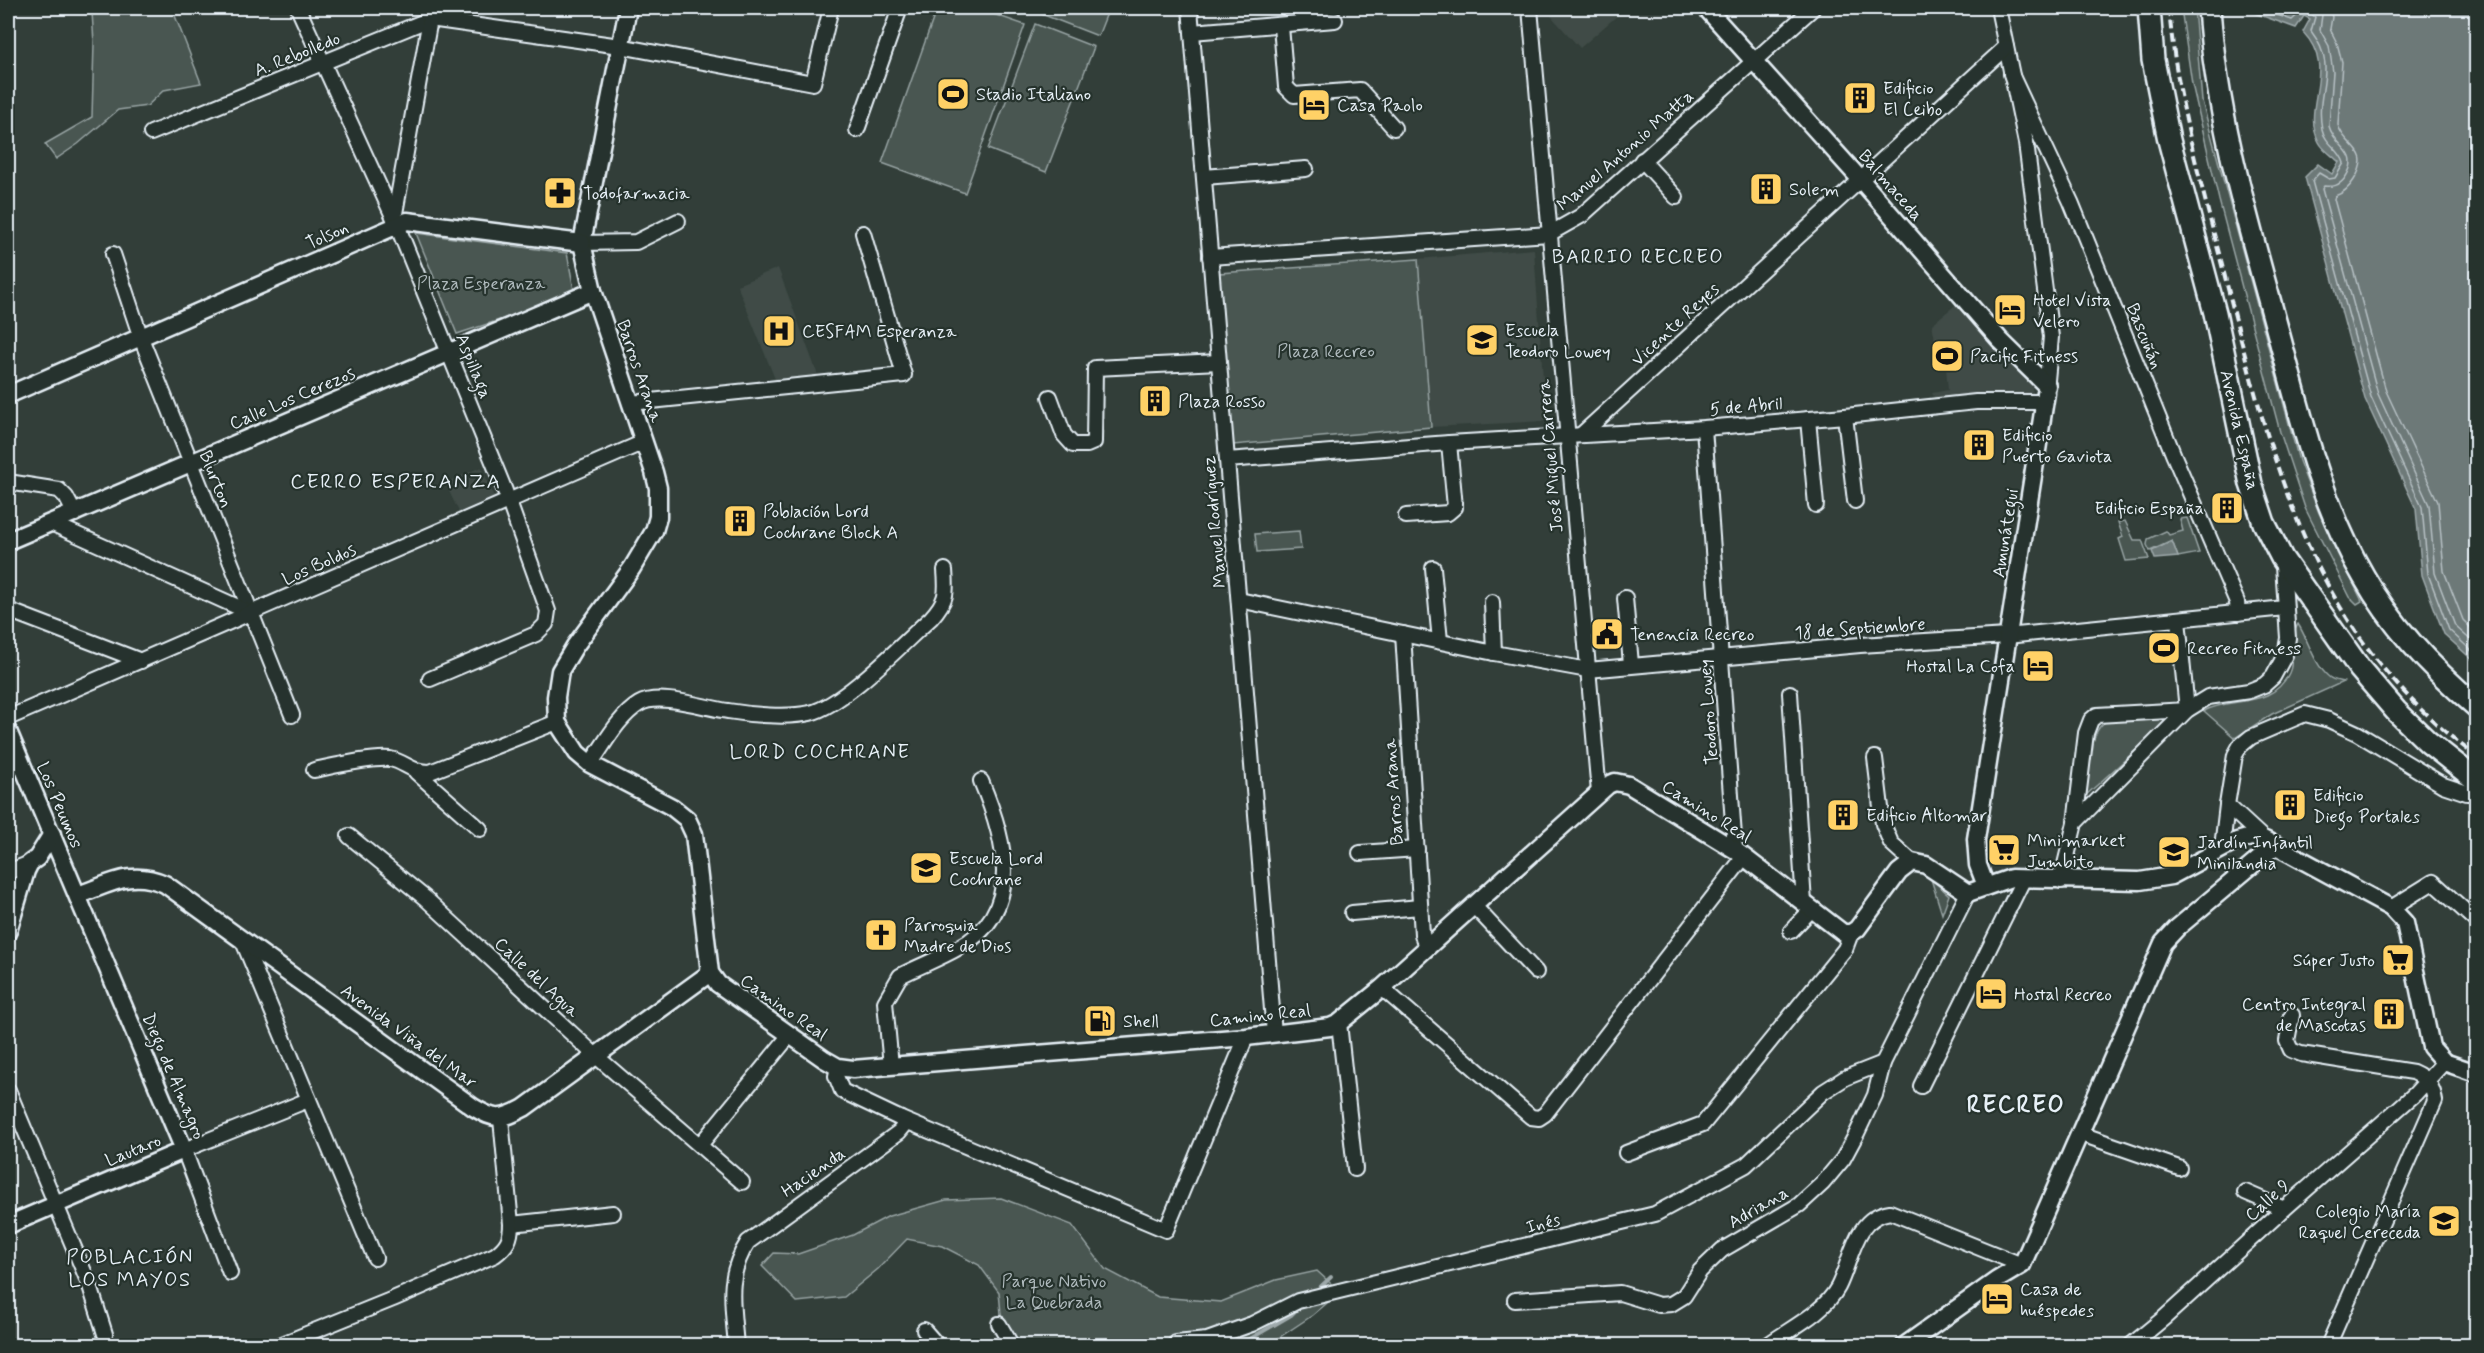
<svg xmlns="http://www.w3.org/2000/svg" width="2484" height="1353" font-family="Mynerve,sans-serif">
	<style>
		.built { fill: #3f4b46 }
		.green { fill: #495651; stroke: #98a4a4; stroke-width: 1.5 }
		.water { fill: #6d7978; stroke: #9ea9ab; stroke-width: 1.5 }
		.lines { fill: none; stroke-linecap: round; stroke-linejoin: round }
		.shore { stroke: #b7c1c5; stroke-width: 1.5 }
		.stream { stroke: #9ea9ab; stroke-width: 4 }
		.minor-casing { stroke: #e8f1f8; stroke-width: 18 }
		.tertiary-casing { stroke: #e8f1f8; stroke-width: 21 }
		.primary-casing { stroke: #e8f1f8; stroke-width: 26 }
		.minor { stroke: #26332d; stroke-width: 14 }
		.tertiary { stroke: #26332d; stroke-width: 16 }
		.primary { stroke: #26332d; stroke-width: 21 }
		.rail { stroke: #e8f1f8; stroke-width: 4; stroke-dasharray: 9 4.5; stroke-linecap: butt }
		.labels { text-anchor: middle; stroke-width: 4.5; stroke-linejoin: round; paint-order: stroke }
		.street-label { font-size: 18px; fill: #e8f1f8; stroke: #26332d }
		.poi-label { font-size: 18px; fill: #e8f1f8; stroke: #26332d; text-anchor: start }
		.park-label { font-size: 18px; fill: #b0bbbe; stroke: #26332d }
		.neighbourhood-label { font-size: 20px; letter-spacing: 1.5px; fill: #e8f1f8; stroke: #26332d }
		.quarter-label { font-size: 21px; letter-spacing: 1.5px; fill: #e8f1f8; stroke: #26332d }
		.district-label { font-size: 24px; font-weight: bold; letter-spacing: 1.5px; fill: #e8f1f8; stroke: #26332d }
	</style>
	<rect width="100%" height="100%" fill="#323e39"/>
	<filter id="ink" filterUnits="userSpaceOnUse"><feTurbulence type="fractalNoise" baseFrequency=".0167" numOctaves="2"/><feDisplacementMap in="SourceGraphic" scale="12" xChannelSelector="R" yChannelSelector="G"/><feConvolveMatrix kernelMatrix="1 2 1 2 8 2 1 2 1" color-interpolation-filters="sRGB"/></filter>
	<g filter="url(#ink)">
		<g class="built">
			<polygon points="1561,8 1626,8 1580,48 1551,16"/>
			<polygon points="1534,249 1546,421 1431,427 1418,259"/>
			<polygon points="778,268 819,378 777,384 737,285"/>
			<polygon points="1964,298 2029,374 2033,393 1937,403 1932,393 1948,390 1945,356 1937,351 1932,324"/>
			<polygon points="481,467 494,497 459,512 445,483"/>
		</g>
		<g class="green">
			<polygon points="89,8 172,8 201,83 164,90 147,106 118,110 78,144 56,159 45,144 92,117 94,43 92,12"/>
			<polygon points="937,8 976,8 1025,25 965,193 882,163"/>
			<polygon points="1042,8 1109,8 1098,36 1039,13"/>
			<polygon points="2181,8 2194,8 2202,101 2299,461 2319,513 2362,601 2357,604 2350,597 2305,508 2280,432 2219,200 2192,84"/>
			<polygon points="1035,24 1094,47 1046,172 988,149"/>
			<polygon points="416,233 567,253 575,295 457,334"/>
			<polygon points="1418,259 1431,427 1233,445 1219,273"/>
			<polygon points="2187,518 2199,553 2178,557 2172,541 2150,551 2147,545 2148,539 2166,531 2169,535 2183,531 2180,519"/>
			<polygon points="2125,521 2134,540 2142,540 2149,559 2126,561 2119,539 2123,537 2118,522"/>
			<polygon points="1299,531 1301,549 1257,552 1255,534"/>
			<path d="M 2298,624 C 2308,639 2314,665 2329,677 C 2332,680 2339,681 2343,682 L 2272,714 L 2235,738 L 2204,711 C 2233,696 2272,709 2289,673 C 2296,658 2289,638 2298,624 Z"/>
			<path d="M 2169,715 L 2168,721 L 2085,796 C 2088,777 2088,729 2107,721 C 2119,716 2154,716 2169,715 Z"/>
			<polygon points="1931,879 1949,895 1942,914"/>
			<polygon points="1001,1198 1072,1225 1105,1269 1158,1297 1221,1302 1276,1280 1317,1271 1340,1292 1313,1315 1274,1341 1272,1345 1004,1346 999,1292 979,1265 942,1246 907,1239 878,1269 844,1297 797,1302 762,1266 774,1253 798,1254 853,1235 889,1216 946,1200"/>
		</g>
		<g class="water">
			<path d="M 2246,8 L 2476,8 L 2476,663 L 2444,634 L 2422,575 L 2416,509 L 2365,399 L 2305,177 L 2318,164 L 2332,174 L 2339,162 C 2333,156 2323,150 2319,142 C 2300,106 2339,70 2303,32 L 2310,19 L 2304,16 L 2296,28 L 2246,10 Z"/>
			<polygon points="2172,541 2178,557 2155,559 2152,551"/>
		</g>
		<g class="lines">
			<g class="shore">
				<path d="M 2257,8 L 2292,20 L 2303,10 L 2308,11 L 2315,17 L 2311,31 C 2340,69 2314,91 2322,129 C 2325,144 2340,149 2344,163 L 2335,178 L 2329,179 L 2319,173 L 2312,181 L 2371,397 L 2422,507 L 2428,574 L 2449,630 L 2476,655"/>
				<path d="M 2317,8 L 2322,15 L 2320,30 L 2329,46 L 2333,72 L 2329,126 C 2335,149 2363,151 2345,178 C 2339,186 2333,187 2324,186 L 2322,189 L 2378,394 L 2429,505 L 2435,573 L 2455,626 L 2476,645"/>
				<path d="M 2329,8 L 2332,17 L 2330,29 L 2337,43 L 2342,62 L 2338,125 C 2345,149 2374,148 2354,180 C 2349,188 2344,193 2335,196 L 2334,199 L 2386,391 L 2438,502 L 2444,571 L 2463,620 L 2476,633"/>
			</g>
			<g class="stream">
				<polyline points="1314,1293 1331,1277"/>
				<polyline points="1238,1346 1291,1315 1300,1306"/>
			</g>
			<g class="minor-casing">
				<g id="minor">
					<polyline points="298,8 397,225 505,491 548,611 546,624 536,634 430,679"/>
					<polyline points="1190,8 1274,1034"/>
					<polyline points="1530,8 1599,793"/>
					<polyline points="1998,8 2026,143 2051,337 2046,391"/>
					<polyline points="1281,26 1286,87 1294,95 1360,90 1394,128"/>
					<polyline points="1192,32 1335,20"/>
					<polyline points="2011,74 2071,202 2174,456 2237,602 2238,613"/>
					<polyline points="857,130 900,8"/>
					<polyline points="151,133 430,19 620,46 813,83 831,8"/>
					<polyline points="1642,160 1676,197"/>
					<polyline points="1204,177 1306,169"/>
					<polyline points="394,219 432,8"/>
					<polyline points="582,243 636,242 678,221"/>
					<polyline points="113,254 141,338 292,715"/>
					<polyline points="1210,257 1549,234 1581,216 1813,8"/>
					<polyline points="1050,397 1064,435 1073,445 1087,445 1094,442 1095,368 1219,362"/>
					<polyline points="631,403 904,375 863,233"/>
					<polyline points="1845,416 1855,501"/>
					<polyline points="1808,419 1816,505"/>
					<polyline points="1704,428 1735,850"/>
					<polyline points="1582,434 2006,47"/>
					<polyline points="1227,460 1449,443 1704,428 1845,416 1976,402 2045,402"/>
					<polyline points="8,482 59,490 66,497 75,514"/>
					<polyline points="1406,516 1448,513 1455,507 1449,443"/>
					<polyline points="51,523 251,613"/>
					<polyline points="1433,568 1440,641"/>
					<polyline points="1625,598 1631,664"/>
					<polyline points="1239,600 1494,653 1588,670 1860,645 2007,636 2285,608"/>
					<polyline points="1492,602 1494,653"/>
					<polyline points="8,610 141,661"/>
					<polyline points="1403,634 1422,934 1426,948"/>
					<polyline points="1790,693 1804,903"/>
					<polyline points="8,718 644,442"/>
					<polyline points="1875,758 1883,824 1891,843 1912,862"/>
					<path d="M 590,764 C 604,745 618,717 639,704 C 659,692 705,708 728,711 C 751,715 788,718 810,713 C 844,705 903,643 931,618 C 947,600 947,594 945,570"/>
					<path d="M 314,770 C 334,766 372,757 390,759 C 406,762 409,772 430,772 L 557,722"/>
					<polyline points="416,772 480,829"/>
					<polyline points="2075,823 2086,733 2091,720 2097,715 2187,710 2178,620"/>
					<polyline points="349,836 425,898 596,1056 742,1182"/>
					<polyline points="2265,840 2227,805 2235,755 2240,746 2251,737 2305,714 2329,720 2357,733 2443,785 2467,793 2476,792"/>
					<polyline points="2222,847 2227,805"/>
					<polyline points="1360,853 1417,849"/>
					<polyline points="8,872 30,863"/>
					<polyline points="2061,881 2075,823 2187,710 2208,697 2249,691 2264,685 2273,677 2285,655 2288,638 2283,566"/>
					<polyline points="1474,906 1536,972"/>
					<polyline points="2391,908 2433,882 2476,921"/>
					<polyline points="1352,913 1420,907"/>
					<polyline points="1791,931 1812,909"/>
					<polyline points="242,939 375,1258"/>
					<polyline points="1382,988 1531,1117 1539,1118 1545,1114 1744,857"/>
					<path d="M 2292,1015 L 2287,1041 L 2291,1050 L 2301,1054 L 2413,1072 C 2427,1078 2433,1086 2435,1101 L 2328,1346"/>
					<polyline points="1339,1023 1355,1169"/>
					<path d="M 891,1066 L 885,1002 L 900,976 C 919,966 939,959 958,948 C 1026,911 1005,838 981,781"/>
					<polyline points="1921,1086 2024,878"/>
					<polyline points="8,1090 90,1286 105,1334"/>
					<polyline points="901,1119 1166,1230 1246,1037"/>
					<polyline points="2081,1134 2179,1168"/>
					<polyline points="700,1145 789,1036"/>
					<polyline points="1626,1153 1703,1124 1845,949 1851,933"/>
					<polyline points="2245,1192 2284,1209"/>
					<polyline points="511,1224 613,1213"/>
					<polyline points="230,1273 184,1150 308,1100"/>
					<polyline points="1515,1300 1620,1293 1659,1305 1671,1304 1684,1296 1700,1271 1722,1250 1799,1205 1823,1183 1843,1159 1857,1133 1875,1095 1883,1063 1968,893"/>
					<polyline points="999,1324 1012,1346"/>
					<polyline points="924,1330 938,1346"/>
					<polyline points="1176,1343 1207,1340 1252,1324 1298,1301 1655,1214 1746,1165 1823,1092 1845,1078 1883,1063"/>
					<path d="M 277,1346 L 393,1299 L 495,1255 C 507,1246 511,1239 511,1224 L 501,1119"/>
					<path d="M 736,1346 C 733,1306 725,1277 748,1242 L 899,1132 L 904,1126 L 901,1119 L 842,1091 L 836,1076 L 838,1067"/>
					<path d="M 1766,1346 C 1789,1329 1824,1313 1838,1287 C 1852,1260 1854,1217 1890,1212 L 2022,1265"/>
					<polyline points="2130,1346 2164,1318 2284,1209 2415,1094 2444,1062"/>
				</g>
			</g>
			<g class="tertiary-casing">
				<g id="tertiary">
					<polyline points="628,8 582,243 593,291 654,472 658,488 658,517 654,531 632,568 575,646 560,671 556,697 557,722 577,753 590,764 672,807 687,819 694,834 710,973 718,984 824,1059 838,1067 853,1069 1246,1037 1330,1027 1339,1023 1382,988 1608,785 1615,782 1629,785 1735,850 1843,933 1851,933 1857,929 1899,872 1912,862 1926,865 1968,893 2011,878 2140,881 2171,876 2237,841 2251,837 2265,840 2391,908 2405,923 2431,1047 2444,1062 2476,1073"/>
					<polyline points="1706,8 1860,179 2000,340 2047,386"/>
					<polyline points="8,395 407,221 582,243"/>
					<polyline points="8,541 593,291"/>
					<polyline points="8,731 184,1150 8,1225"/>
					<polyline points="1986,886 1978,865 1976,839 2046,393"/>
					<path d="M 78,895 C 110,884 131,869 165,884 L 473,1107 C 496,1121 501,1120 524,1108 L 710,973"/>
					<polyline points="8,931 26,871 30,863 37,858 52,834"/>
					<polyline points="1904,1346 1997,1280 2022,1265 2163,943 2177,928 2276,845"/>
				</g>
			</g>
			<g class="primary-casing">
				<g id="primary">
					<polyline points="2149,8 2153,60 2169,140 2215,313 2251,484 2264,523 2282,558 2360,669 2396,711 2428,742 2476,780"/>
					<path d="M 2209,8 C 2216,114 2247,219 2275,321 C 2299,408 2318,499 2364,577 C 2393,628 2432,669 2476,706"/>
				</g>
			</g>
			<use href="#minor" class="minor"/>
			<use href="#tertiary" class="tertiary"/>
			<use href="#primary" class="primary"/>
			<path class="rail" d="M 2169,8 C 2176,97 2201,183 2223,269 C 2272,461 2308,632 2476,756"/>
		</g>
	</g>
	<defs>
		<g id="stadium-square" transform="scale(1.725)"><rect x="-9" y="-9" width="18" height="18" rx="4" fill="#ffd166" stroke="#26332d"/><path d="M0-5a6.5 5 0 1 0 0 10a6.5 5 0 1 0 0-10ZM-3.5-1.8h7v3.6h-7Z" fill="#111"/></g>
		<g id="building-square" transform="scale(1.725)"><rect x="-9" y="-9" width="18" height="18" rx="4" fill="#ffd166" stroke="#26332d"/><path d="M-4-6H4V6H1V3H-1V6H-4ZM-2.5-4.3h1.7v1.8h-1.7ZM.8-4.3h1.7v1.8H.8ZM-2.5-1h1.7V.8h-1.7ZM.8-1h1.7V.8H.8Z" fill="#111"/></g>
		<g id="hotel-square" transform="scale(1.725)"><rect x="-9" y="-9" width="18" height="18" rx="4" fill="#ffd166" stroke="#26332d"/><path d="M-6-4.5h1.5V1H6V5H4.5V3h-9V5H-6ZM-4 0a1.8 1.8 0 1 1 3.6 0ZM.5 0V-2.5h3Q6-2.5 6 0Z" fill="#111"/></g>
		<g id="pharmacy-square" transform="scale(1.725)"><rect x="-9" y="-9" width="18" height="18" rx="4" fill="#ffd166" stroke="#26332d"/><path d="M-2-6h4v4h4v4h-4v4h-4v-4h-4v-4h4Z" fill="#111"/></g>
		<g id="hospital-square" transform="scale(1.725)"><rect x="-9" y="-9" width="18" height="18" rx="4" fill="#ffd166" stroke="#26332d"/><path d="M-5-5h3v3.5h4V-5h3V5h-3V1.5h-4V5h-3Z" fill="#111"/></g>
		<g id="school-square" transform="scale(1.725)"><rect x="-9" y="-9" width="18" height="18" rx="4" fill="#ffd166" stroke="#26332d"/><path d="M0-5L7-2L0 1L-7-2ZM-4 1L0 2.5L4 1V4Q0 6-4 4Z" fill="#111"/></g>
		<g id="civic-square" transform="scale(1.725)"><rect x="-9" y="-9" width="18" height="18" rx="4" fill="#ffd166" stroke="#26332d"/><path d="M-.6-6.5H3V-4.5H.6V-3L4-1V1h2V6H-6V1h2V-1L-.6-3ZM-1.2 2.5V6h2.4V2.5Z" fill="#111"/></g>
		<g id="supermarket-square" transform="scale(1.725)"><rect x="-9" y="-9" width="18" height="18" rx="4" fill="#ffd166" stroke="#26332d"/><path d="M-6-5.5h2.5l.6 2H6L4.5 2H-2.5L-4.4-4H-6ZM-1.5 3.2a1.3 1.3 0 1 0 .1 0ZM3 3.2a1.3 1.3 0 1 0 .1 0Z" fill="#111"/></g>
		<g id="church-square" transform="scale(1.725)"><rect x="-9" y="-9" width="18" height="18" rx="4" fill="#ffd166" stroke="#26332d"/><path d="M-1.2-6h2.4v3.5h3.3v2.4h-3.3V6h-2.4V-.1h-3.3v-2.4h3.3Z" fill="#111"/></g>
		<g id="fuel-square" transform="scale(1.725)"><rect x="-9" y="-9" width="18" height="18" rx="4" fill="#ffd166" stroke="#26332d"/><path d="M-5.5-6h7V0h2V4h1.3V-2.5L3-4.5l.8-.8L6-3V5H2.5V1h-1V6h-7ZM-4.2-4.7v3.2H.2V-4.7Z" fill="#111"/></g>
	</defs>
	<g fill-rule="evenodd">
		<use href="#stadium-square" x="953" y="94"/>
		<use href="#building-square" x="1860" y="98"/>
		<use href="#hotel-square" x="1314" y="105"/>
		<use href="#building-square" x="1766" y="189"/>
		<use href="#pharmacy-square" x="560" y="193"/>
		<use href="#hotel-square" x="2010" y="310"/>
		<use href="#hospital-square" x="779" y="331"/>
		<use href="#school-square" x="1482" y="340"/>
		<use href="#stadium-square" x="1947" y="356"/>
		<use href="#building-square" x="1155" y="401"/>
		<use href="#building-square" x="1979" y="445"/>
		<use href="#building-square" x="2227" y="508"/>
		<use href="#building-square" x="740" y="521"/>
		<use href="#civic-square" x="1607" y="634"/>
		<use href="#stadium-square" x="2164" y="648"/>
		<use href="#hotel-square" x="2038" y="666"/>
		<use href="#building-square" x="2290" y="805"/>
		<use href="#building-square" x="1843" y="815"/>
		<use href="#supermarket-square" x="2004" y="850"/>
		<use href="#school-square" x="2174" y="852"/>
		<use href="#school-square" x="926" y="868"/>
		<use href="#church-square" x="881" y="935"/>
		<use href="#supermarket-square" x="2398" y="960"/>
		<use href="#hotel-square" x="1991" y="994"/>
		<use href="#building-square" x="2389" y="1014"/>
		<use href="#fuel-square" x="1100" y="1021"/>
		<use href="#school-square" x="2444" y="1221"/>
		<use href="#hotel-square" x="1997" y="1299"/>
	</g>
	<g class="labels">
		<g class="street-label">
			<text transform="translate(297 54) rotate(-22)" y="6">A. Rebolledo</text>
			<text transform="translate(1625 150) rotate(-41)" y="6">Manuel Antonio Matta</text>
			<text transform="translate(1891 185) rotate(49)" y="6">Balmaceda</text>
			<text transform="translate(327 235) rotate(-24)" y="6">Tolson</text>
			<text transform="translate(1675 324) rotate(-43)" y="6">Vicente Reyes</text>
			<text transform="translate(2145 336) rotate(68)" y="6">Bascuñán</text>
			<text transform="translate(474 366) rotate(68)" y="6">Aspillaga</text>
			<text transform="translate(640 371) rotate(71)" y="6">Barros Arana</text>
			<text transform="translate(292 398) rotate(-23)" y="6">Calle Los Cerezos</text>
			<text transform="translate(1746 406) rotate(-5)" y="6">5 de Abril</text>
			<text transform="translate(2240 430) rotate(77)" y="6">Avenida España</text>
			<text transform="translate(1550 456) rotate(-95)" y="6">José Miguel Carrera</text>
			<text transform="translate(216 479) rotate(68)" y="6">Blurton</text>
			<text transform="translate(1214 522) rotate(-95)" y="6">Manuel Rodríguez</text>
			<text transform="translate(2005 533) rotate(-81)" y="6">Amunátegui</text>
			<text transform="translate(319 564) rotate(-24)" y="6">Los Boldos</text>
			<text transform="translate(1860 628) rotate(-4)" y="6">18 de Septiembre</text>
			<text transform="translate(1708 712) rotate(-94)" y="6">Teodoro Lowey</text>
			<text transform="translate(1393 792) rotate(-94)" y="6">Barros Arana</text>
			<text transform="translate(60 805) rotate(67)" y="6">Los Peumos</text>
			<text transform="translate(1707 811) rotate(32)" y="6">Camino Real</text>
			<text transform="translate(537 977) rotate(43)" y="6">Calle del Agua</text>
			<text transform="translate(784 1007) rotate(35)" y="6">Camino Real</text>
			<text transform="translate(1260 1015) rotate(-6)" y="6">Camino Real</text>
			<text transform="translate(409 1036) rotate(36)" y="6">Avenida Viña del Mar</text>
			<text transform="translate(174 1076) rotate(67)" y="6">Diego de Almagro</text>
			<text transform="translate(133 1150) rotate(-22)" y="6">Lautaro</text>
			<text transform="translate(813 1172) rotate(-35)" y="6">Hacienda</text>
			<text transform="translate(2267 1200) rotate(-42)" y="6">Calle 9</text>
			<text transform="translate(1758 1207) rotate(-30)" y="6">Adriana</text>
			<text transform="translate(1543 1223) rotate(-14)" y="6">Inés</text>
		</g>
		<g class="poi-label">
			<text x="1883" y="94">Edificio<tspan x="1883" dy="21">El Ceibo</tspan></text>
			<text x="976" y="100">Stadio Italiano</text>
			<text x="1337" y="111">Casa Paolo</text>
			<text x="1789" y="195">Solem</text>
			<text x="583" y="199">Todofarmacia</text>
			<text x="2033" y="306">Hotel Vista<tspan x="2033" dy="21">Velero</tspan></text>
			<text x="1505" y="336">Escuela<tspan x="1505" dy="21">Teodoro Lowey</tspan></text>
			<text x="802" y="337">CESFAM Esperanza</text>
			<text x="1970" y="362">Pacific Fitness</text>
			<text x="1178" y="407">Plaza Rosso</text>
			<text x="2002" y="441">Edificio<tspan x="2002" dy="21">Puerto Gaviota</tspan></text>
			<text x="2204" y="514" text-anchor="end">Edificio España</text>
			<text x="763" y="517">Población Lord<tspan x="763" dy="21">Cochrane Block A</tspan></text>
			<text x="1630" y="640">Tenencia Recreo</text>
			<text x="2187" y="654">Recreo Fitness</text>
			<text x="2015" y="672" text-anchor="end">Hostal La Cofa</text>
			<text x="2313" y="801">Edificio<tspan x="2313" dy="21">Diego Portales</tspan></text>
			<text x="1866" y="821">Edificio Altomar</text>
			<text x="2027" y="846">Minimarket<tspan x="2027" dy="21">Jumbito</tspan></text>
			<text x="2197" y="848">Jardín Infantil<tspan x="2197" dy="21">Minilandia</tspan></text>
			<text x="949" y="864">Escuela Lord<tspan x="949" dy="21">Cochrane</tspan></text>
			<text x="904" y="931">Parroquia<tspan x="904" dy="21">Madre de Dios</tspan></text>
			<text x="2375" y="966" text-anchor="end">Súper Justo</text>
			<text x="2014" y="1000">Hostal Recreo</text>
			<text x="2366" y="1010" text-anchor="end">Centro Integral<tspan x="2366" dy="21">de Mascotas</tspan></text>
			<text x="1123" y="1027">Shell</text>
			<text x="2421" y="1217" text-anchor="end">Colegio María<tspan x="2421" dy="21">Raquel Cereceda</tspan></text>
			<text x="2020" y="1295">Casa de<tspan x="2020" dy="21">huéspedes</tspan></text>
		</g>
		<g class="park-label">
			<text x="481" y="289">Plaza Esperanza</text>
			<text x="1326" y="357">Plaza Recreo</text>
			<text x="1054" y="1287">Parque Nativo<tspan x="1054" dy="21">La Quebrada</tspan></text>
		</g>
		<g class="neighbourhood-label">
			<text x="1638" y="263">BARRIO RECREO</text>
			<text x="820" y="758">LORD COCHRANE</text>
			<text x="130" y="1263">POBLACIÓN<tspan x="130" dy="23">LOS MAYOS</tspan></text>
		</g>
		<g class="quarter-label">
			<text x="396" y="488">CERRO ESPERANZA</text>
		</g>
		<g class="district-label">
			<text x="2016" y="1112">RECREO</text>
		</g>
	</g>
	<rect width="2484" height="1353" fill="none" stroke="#26332d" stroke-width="30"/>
	<rect x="15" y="15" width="2454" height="1323" fill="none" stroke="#e8f1f8" stroke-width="2" filter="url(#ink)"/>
</svg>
